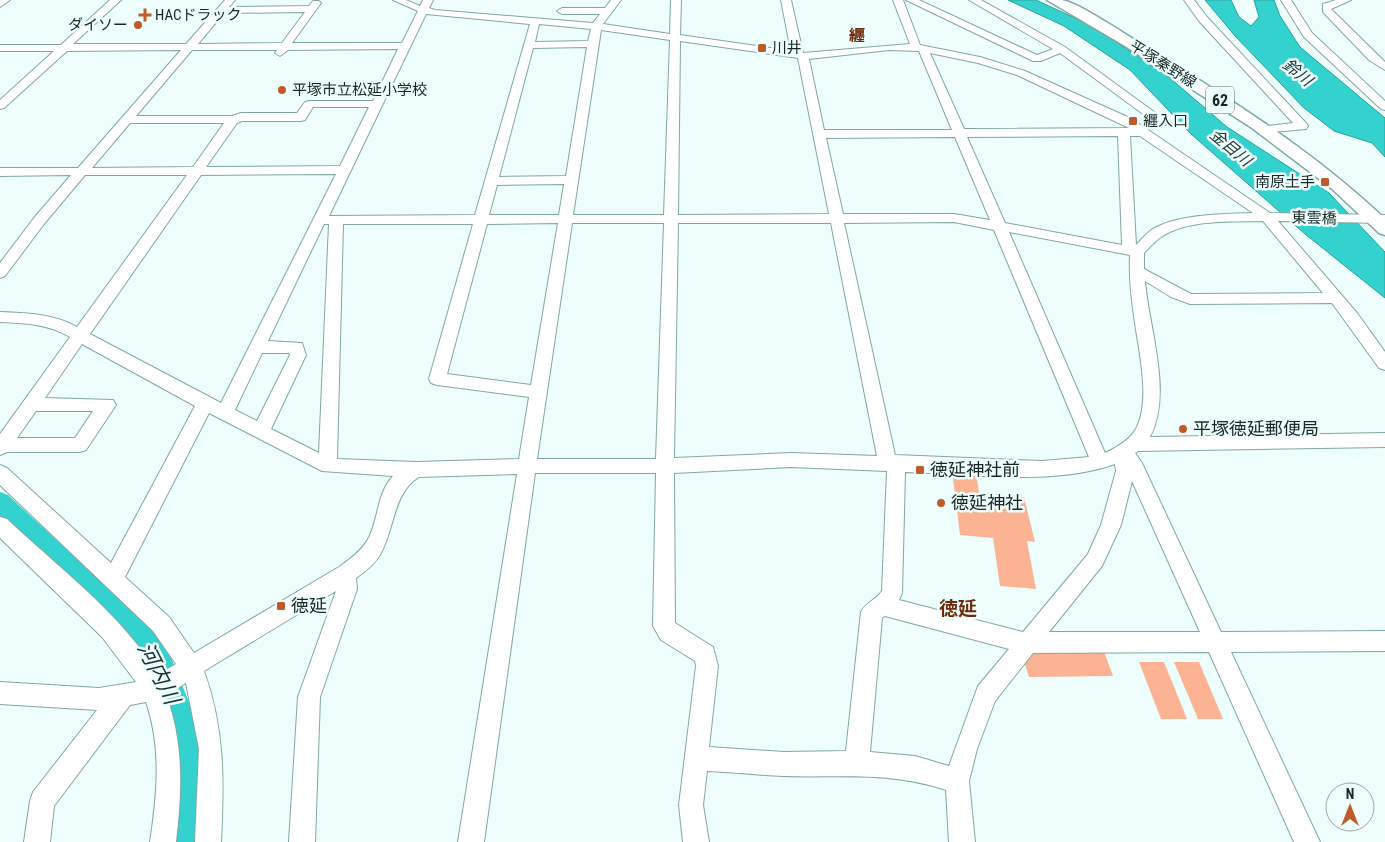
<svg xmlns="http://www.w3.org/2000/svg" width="1385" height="842" font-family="'Roboto Condensed','Noto Sans JP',sans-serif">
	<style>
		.green { fill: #fcb394 }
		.water { fill: #34d2cf; stroke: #2c9f9c }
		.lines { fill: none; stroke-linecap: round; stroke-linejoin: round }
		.river { fill: #34d2cf; fill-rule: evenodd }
		.minor-casing { stroke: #80a6a4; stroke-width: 2 }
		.major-casing { stroke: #80a6a4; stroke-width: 3 }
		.minor { fill: #fff; fill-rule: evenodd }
		.major { fill: #fff; fill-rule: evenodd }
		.poi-dot { fill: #bf5a29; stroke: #eefefd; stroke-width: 2 }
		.labels { text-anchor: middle; stroke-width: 5; stroke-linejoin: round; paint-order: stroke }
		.far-poi-label { font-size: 15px; fill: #182726; stroke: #eefefd; text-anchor: start }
		.far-street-label { font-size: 15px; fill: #182726; stroke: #eefefd }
		.far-neighbourhood-label { font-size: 16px; font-weight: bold; fill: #6c2c0c; stroke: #eefefd }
		.far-water-label { font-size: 16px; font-style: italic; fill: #193231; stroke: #eefefd }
		.shield { fill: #eefefd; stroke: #586866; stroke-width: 1 }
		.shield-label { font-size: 16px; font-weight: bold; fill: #182726 }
		.poi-label { font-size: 18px; fill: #182726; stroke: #eefefd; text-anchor: start }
		.neighbourhood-label { font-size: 19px; font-weight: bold; fill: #6c2c0c; stroke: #eefefd }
		.near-water-label { font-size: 22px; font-style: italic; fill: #193231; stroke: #eefefd }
	</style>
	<rect width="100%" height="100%" fill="#eefefd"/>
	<g class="green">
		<polygon points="952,471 976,473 979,492 1024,497 1035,542 1027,541 1036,589 1000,586 993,538 960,535"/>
		<polygon points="1102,646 1113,676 1029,677 1023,658 1032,647"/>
		<polygon points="1139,662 1164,662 1187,719 1161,719"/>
		<polygon points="1174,662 1199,662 1223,719 1198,719"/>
	</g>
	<g class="water">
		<polygon points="1008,0 1036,0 1092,26 1170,78 1227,127 1329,193 1385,252 1385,298 1305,234 1191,134 1130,70 1064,26"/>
		<polygon points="1205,0 1231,0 1239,17 1251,26 1259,17 1254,0 1274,0 1280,16 1300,47 1385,118 1385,157 1372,143 1334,131 1304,108 1235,36"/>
	</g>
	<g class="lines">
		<polygon class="river" points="0,492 8,495 151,628 172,660 199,727 204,760 198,842 168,842 176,760 171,727 152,677 133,646 0,517"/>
		<g class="minor-casing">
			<g id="minor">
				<polygon points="0,0 10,0 0,7"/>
				<path d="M 110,0 L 121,0 L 73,44 L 186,44 L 225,0 L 235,0 L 229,7 L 309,6 L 313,1 L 319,1 L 321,3 L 292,43 L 402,43 L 418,11 L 393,0 L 406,0 L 420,6 L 423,0 L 433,0 L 429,8 L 435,10 L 593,23 L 600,14 L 562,14 L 557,11 L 562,8 L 605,8 L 611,0 L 621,0 L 603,24 L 670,34 L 671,0 L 681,0 L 680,35 L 791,51 L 781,0 L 791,0 L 803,53 L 910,44 L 893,0 L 903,0 L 920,45 L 980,57 L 1025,71 L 1132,119 L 1270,213 L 1385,215 L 1385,223 L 1278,221 L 1357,313 L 1385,352 L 1385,370 L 1379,368 L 1332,303 L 1190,304 L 1171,297 L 1145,281 C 1149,329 1173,393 1150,437 L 1385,433 L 1385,447 L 1138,451 L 1135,453 L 1142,463 L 1221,632 L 1385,631 L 1385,651 L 1231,652 L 1320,842 L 1294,842 L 1209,652 L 1033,653 L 995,701 L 977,749 L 969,781 L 975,842 L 949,842 L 946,790 C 887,771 842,778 783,776 C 758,775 732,772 707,771 L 703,805 L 709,842 L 683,842 L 679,805 L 696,666 L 695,661 L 661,640 L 653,626 L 656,473 L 535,473 L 484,842 L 458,842 L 517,474 L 419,477 C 393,493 395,527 381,553 C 376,563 366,571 356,578 L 357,589 L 320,697 L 315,842 L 289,842 L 298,697 L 336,591 L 204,671 C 225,729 224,782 221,842 L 195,842 L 199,749 L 186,683 L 166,695 C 184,743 182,792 176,842 L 150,842 C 157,796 162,748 146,702 L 130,705 L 54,806 L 50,842 L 24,842 L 30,801 L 33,792 L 97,710 L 0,704 L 0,682 L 99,688 L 136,682 L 102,637 L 0,538 L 0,517 L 7,519 C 53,563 128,619 157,675 L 176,664 L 153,631 L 0,485 L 0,465 L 7,468 L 111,563 L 195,406 L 82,344 L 45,398 L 113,400 L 116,405 L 86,450 L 80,452 L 7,452 L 0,455 L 0,434 L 70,337 C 48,324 25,323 0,322 L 0,312 C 27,313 54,314 77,327 L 187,175 L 85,175 L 44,224 L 5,276 L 0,278 L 0,263 L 34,218 L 71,175 L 0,176 L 0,168 L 78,168 L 181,50 L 67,51 L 4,108 L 0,109 L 0,100 L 54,51 L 0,51 L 0,45 L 61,45 ZM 305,12 L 282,43 L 198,44 L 224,13 ZM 426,14 L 530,24 L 475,215 L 329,216 ZM 539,24 L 591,29 L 588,41 L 535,42 ZM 601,30 L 670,40 L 664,215 L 573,215 ZM 680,41 L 798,58 L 829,214 L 678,215 ZM 587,47 L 566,176 L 499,177 L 533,48 ZM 398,49 L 373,101 L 309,101 L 305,102 L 297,113 L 241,113 L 232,116 L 136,116 L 192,50 L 277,50 L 275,53 L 280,56 L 288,50 ZM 889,50 L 919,51 L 952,130 L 824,130 L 809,59 ZM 930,53 L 978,63 L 1017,75 L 1129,128 L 964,129 ZM 313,107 L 369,107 L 340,166 L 206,167 L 237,123 L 242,121 L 301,121 L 305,120 ZM 130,123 L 224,123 L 193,167 L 92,168 ZM 1118,136 L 1122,245 L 1005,223 L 967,137 ZM 1130,136 L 1140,136 L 1253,213 C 1224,214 1174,214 1150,231 C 1145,235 1140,241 1136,245 ZM 955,137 L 990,220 L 954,214 L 843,214 L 826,138 ZM 336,174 L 221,403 L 90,334 L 201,175 ZM 564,184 L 559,215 L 489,215 L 497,185 ZM 1263,221 L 1323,293 L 1191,294 L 1144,269 L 1144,253 C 1149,248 1155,241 1161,237 C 1188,219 1232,222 1263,221 ZM 954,222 L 994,230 L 1089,457 L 1042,461 L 895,455 L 844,223 ZM 558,223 L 531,385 L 447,374 L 487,224 ZM 572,223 L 664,223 L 656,459 L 537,459 ZM 678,223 L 831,223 L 877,456 L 791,453 L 674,458 ZM 324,224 L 329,224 L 319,453 L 271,429 L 306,355 L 302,343 L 268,341 ZM 343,224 L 473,224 L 429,379 L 431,383 L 437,385 L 529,397 L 519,459 L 416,462 L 337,459 ZM 1009,232 L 1130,255 C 1129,276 1131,296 1134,316 C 1138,348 1151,397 1137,427 C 1131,439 1118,447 1105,453 ZM 262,353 L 289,353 L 290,355 L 257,421 L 235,410 ZM 36,411 L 93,411 L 75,438 L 17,438 ZM 209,413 L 322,471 L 393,476 C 376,494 379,521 367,541 C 360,552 349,560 339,567 L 194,653 L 169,617 L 125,577 ZM 1115,464 L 1116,471 L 1101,525 L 1088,554 L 1023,632 L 899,600 L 902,593 L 905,472 C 970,474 1054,486 1115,464 ZM 791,467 L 887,471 L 882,591 C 876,600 866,602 861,612 L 846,751 L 784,752 L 709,747 L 718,666 L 713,647 L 675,623 L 674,473 ZM 1132,481 L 1200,632 L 1049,632 L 1102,566 L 1121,525 ZM 885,616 L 1009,649 L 978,686 L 949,766 L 915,756 L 870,752 L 882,618 Z"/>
				<polygon points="906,0 919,0 1037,55 1053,49 969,0 981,0 1065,47 1168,122 1166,125 1158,125 1060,53 1041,61 1033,61"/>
				<polygon points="1184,0 1194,0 1207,17 1306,123 1308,126 1306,129 1260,133 1258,130 1260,127 1293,123 1199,21"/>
				<polygon points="1281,0 1291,0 1312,33 1385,101 1385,110 1381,109 1304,37"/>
				<polygon points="1336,0 1351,0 1331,9 1385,62 1385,70 1369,60 1323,12 1323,4"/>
			</g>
		</g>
		<g class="major-casing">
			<path id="major" d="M 1047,0 C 1052,0 1057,0 1062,0 C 1080,3 1127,36 1145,46 C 1229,98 1313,151 1385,219 L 1385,235 L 1379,233 L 1331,188 L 1252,128 L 1125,46 Z"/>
		</g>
		<use href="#minor" class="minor"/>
		<use href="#major" class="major"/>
	</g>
	<g class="poi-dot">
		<path d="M142.5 7.5h5v5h5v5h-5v5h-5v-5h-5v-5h5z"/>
		<circle cx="138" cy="25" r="5"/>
		<rect x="757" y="43" width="10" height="10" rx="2.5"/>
		<circle cx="282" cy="90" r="5"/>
		<rect x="1128" y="116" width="10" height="10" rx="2.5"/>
		<rect x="1320" y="177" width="10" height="10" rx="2.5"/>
		<circle cx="1183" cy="429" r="5"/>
		<rect x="915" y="465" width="10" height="10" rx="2.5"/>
		<circle cx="941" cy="503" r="5"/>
		<rect x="276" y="601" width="10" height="10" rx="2.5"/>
	</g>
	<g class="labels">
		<g class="far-poi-label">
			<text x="155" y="20">HACドラック</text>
			<text x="128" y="30" text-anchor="end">ダイソー</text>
			<text x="772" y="53">川井</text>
			<text x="292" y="95">平塚市立松延小学校</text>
			<text x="1143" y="126">纒入口</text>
			<text x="1315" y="187" text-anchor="end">南原土手</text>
		</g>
		<g class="far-street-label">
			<text transform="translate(1163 64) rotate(32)" y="5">平塚秦野線</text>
			<text transform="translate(1314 218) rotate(1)" y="5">東雲橋</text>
		</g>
		<g class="far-neighbourhood-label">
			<text x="857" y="41">纒</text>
		</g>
		<g class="far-water-label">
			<text transform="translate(1298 72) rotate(39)" y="6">鈴川</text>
			<text transform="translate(1231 147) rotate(40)" y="6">金目川</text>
		</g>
		<rect class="shield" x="1206" y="86.5" width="28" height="27" rx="4"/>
		<g class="shield-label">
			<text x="1220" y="106">62</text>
		</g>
		<g class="poi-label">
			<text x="1193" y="435">平塚徳延郵便局</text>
			<text x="930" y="476">徳延神社前</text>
			<text x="951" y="509">徳延神社</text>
			<text x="291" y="612">徳延</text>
		</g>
		<g class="neighbourhood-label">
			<text x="958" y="615">徳延</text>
		</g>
		<g class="near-water-label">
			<text transform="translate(159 673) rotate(63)" y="8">河内川</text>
		</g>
	</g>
	<g transform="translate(1350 807)"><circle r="24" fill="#eefefd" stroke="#98a8a7"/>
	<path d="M0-4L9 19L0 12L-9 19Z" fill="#bf5a29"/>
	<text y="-8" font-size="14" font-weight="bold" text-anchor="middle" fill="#182726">N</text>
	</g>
</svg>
